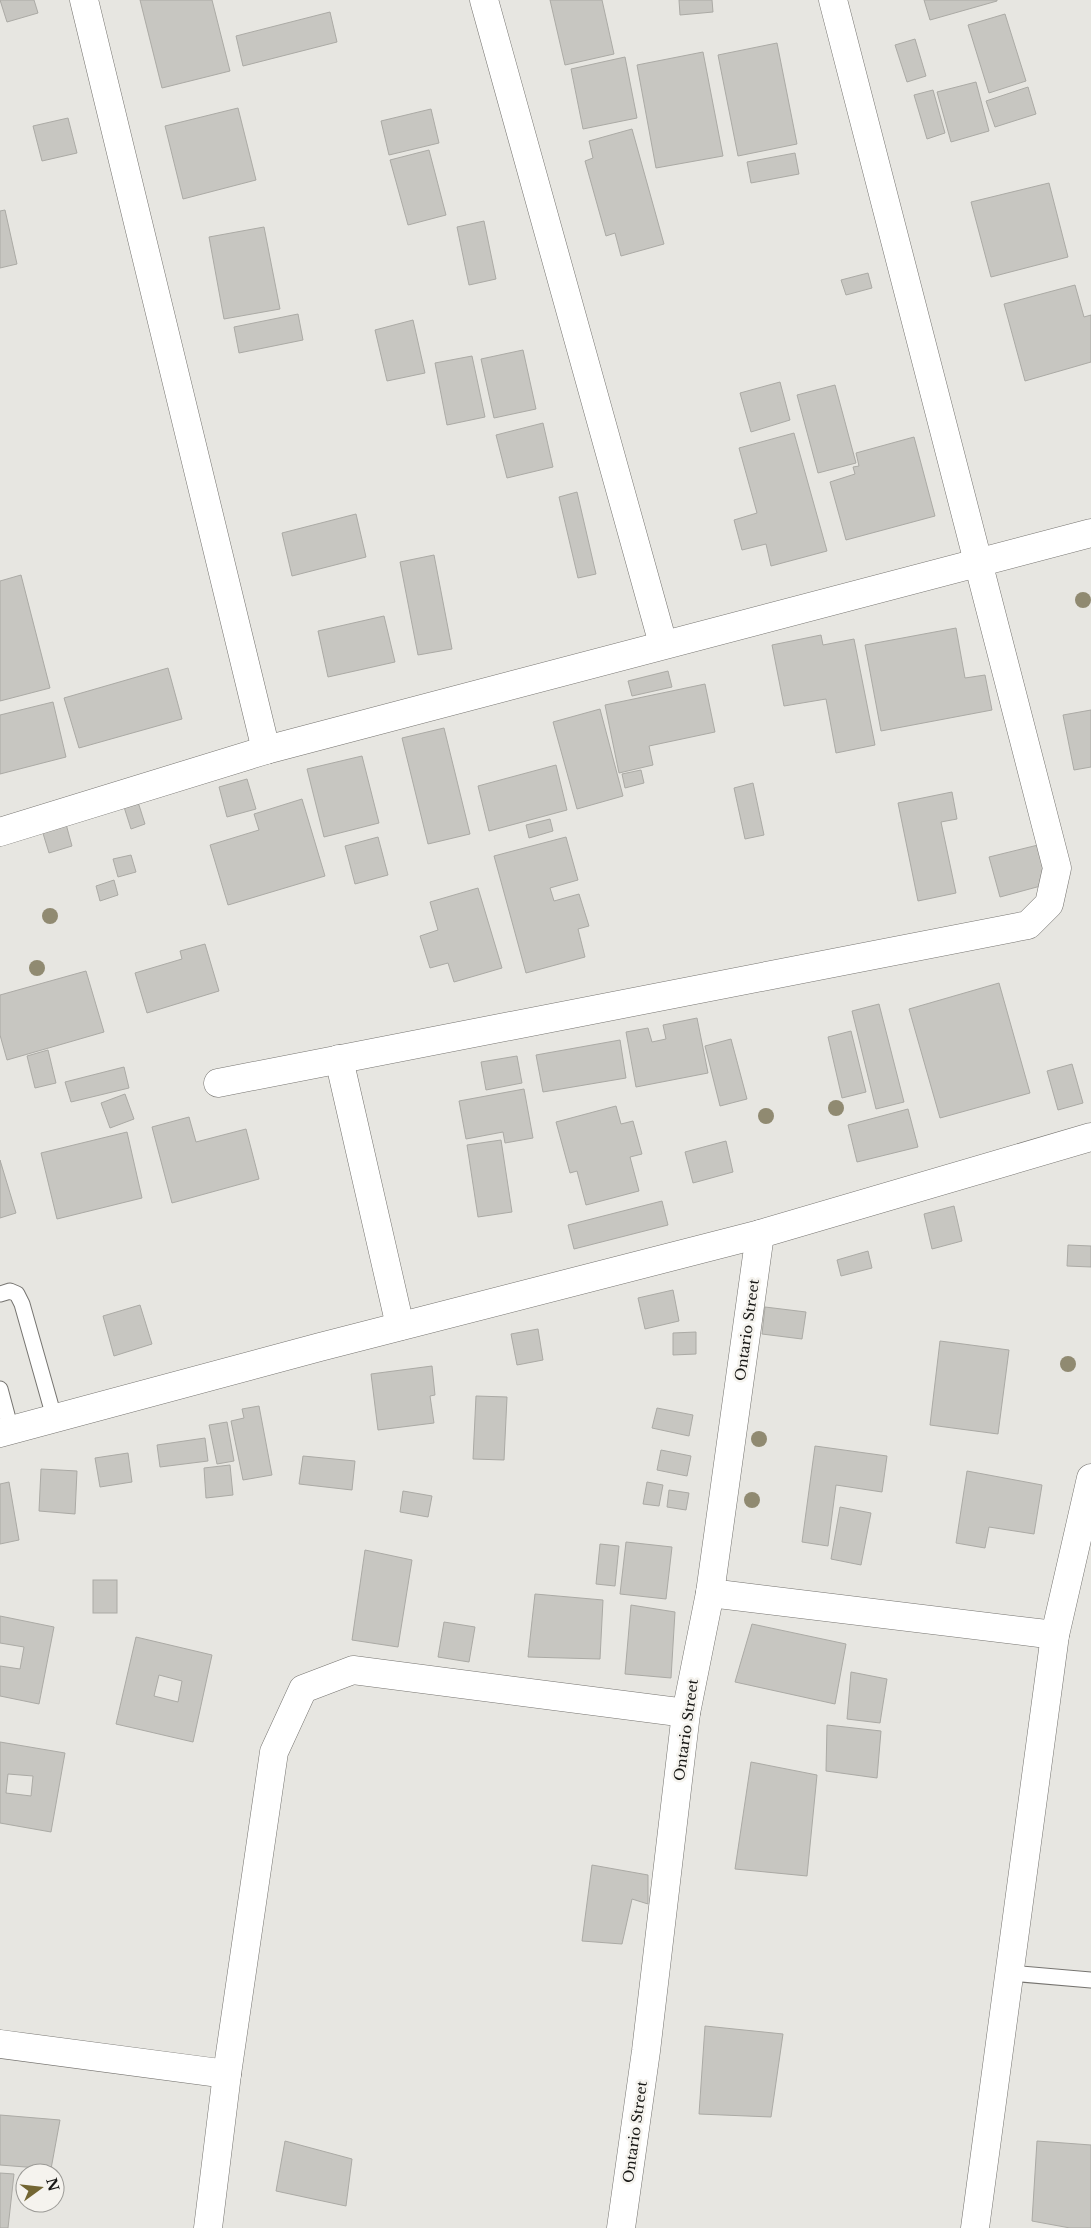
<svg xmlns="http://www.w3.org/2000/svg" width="1091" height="2228" font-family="'Libre Baskerville',serif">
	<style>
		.building { fill: #c7c6c1; stroke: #abaaa5; fill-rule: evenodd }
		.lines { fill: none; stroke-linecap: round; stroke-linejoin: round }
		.lane-casing { stroke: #767470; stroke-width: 17 }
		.street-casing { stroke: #767470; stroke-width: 29 }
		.secondary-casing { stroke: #767470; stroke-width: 29 }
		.lane { stroke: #fff; stroke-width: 15 }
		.street { stroke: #fff; stroke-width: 28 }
		.secondary { stroke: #fff; stroke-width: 28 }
		.tree { fill: #908a71 }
		.labels { text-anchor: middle; stroke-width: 5; stroke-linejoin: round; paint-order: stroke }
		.street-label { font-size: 14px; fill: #171715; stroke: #f5f3ee }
	</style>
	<rect width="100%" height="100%" fill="#e7e6e1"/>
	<g class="building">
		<polygon points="0,0 34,0 38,13 7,22"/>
		<polygon points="140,0 212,0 230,71 162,88"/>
		<polygon points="550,0 602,0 614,54 565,65"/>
		<polygon points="679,0 712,0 713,12 680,15"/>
		<polygon points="924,0 997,0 997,1 930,20"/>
		<polygon points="330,12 337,42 243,66 236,36"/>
		<polygon points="1005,14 1026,81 989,93 968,25"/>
		<polygon points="915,39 926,76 907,82 895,45"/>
		<polygon points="777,43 797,144 738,156 718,55"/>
		<polygon points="703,52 723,156 656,168 637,65"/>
		<polygon points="625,57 637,118 583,129 571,69"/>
		<polygon points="976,82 989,131 951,142 937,92"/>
		<polygon points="1028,87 1036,114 995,127 986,101"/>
		<polygon points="933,90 945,133 927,139 914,95"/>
		<polygon points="238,108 256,180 183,199 165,126"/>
		<polygon points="431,109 439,143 389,155 381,121"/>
		<polygon points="68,118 77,153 42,161 33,126"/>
		<polygon points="632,129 664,244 621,256 615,233 606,236 585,161 593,158 589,141"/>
		<polygon points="429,150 446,215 408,225 390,160"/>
		<polygon points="795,153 799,174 751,183 747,162"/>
		<polygon points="1049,183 1068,257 991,277 971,202"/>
		<polygon points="5,210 17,264 0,268 0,211"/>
		<polygon points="484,221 496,279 469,285 457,227"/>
		<polygon points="264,227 280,309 224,319 209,237"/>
		<polygon points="868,273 872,288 846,295 841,280"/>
		<polygon points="1075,285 1084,317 1091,315 1091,362 1025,381 1004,304"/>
		<polygon points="298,314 303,340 239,353 234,327"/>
		<polygon points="413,320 425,373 387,381 375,330"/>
		<polygon points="523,350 536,409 494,418 481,359"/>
		<polygon points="472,356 485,417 447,425 435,363"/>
		<polygon points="780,382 790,420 751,432 740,393"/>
		<polygon points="835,385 856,463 818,473 797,395"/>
		<polygon points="543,423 553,467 507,478 496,435"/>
		<polygon points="794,433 827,551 771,566 766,544 742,550 734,520 757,513 739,448"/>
		<polygon points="914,437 935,516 846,540 830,482 855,474 853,467 859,466 856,453"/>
		<polygon points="577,492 596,574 578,578 559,497"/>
		<polygon points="356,514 366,557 292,576 282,533"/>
		<polygon points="434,555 452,649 418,655 400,562"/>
		<polygon points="21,575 50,688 0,701 0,581"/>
		<polygon points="384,616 395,662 328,677 318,631"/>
		<polygon points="956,628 965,678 985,675 992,710 881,731 865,645"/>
		<polygon points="821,635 823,645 854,639 875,745 836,753 826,699 784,706 772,645"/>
		<polygon points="168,668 182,719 79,748 64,698"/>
		<polygon points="668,671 672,687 632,696 628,681"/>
		<polygon points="705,684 715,732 649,746 653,765 619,773 605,705"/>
		<polygon points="53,702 66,757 0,774 0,715"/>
		<polygon points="600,709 623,796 577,809 553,722"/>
		<polygon points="1091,710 1091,767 1074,770 1063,715"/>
		<polygon points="444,728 470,834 428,844 402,738"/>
		<polygon points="362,756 379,823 324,837 307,769"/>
		<polygon points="556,765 567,810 489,831 478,786"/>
		<polygon points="641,770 644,783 625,788 622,774"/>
		<polygon points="247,779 256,809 227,817 219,787"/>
		<polygon points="753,783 764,835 745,839 734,788"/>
		<polygon points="952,792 957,819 941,822 956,893 918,901 898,803"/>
		<polygon points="302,799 325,876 228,905 210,845 259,830 254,814"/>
		<polygon points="138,802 145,824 131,829 124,807"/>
		<polygon points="550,819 553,831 529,838 526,825"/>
		<polygon points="66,824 72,846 49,853 42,830"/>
		<polygon points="378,837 388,875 355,884 345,846"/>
		<polygon points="566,837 578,880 550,888 554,901 579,894 589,926 578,929 585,957 526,973 494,856"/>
		<polygon points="1038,845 1048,884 1000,897 989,857"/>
		<polygon points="131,855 136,872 118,877 113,859"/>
		<polygon points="114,880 118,895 100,901 96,886"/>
		<polygon points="478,888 502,968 454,982 448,963 430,968 420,936 438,930 430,902"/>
		<polygon points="205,944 219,991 147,1013 135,973 182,959 180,951"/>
		<polygon points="86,971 104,1032 7,1060 0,1035 0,995"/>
		<polygon points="999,983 1030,1093 940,1118 909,1009"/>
		<polygon points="879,1004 904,1102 876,1109 852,1011"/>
		<polygon points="697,1018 708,1073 636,1087 626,1032 648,1028 652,1042 666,1039 663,1025"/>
		<polygon points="851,1031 866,1092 842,1098 828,1037"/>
		<polygon points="731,1039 747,1099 720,1106 705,1046"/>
		<polygon points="620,1040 626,1078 543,1092 536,1055"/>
		<polygon points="48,1050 56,1083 35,1088 27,1056"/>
		<polygon points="517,1056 522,1083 486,1090 481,1062"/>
		<polygon points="1072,1064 1083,1103 1058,1110 1047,1071"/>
		<polygon points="124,1067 129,1088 71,1102 65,1082"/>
		<polygon points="524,1089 533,1138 505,1143 503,1132 466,1139 459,1101"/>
		<polygon points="125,1094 134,1119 110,1128 101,1103"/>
		<polygon points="616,1106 621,1124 633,1121 642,1154 630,1157 639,1191 586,1205 577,1171 570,1173 556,1122"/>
		<polygon points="908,1109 918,1147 857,1162 848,1125"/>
		<polygon points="189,1117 196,1142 246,1129 259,1179 172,1203 152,1127"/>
		<polygon points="127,1132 142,1198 57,1219 41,1153"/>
		<polygon points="501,1140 512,1212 478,1217 467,1145"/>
		<polygon points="726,1141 733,1172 693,1183 685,1152"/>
		<polygon points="0,1160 16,1213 0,1218"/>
		<polygon points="662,1201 668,1225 574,1249 568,1225"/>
		<polygon points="954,1206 962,1241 932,1249 924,1214"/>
		<polygon points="1068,1245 1091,1246 1091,1267 1067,1266"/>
		<polygon points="868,1251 872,1268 841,1276 837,1260"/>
		<polygon points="673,1290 679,1321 645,1329 638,1298"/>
		<polygon points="140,1305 152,1344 114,1356 103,1316"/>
		<polygon points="765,1307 806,1312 802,1339 762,1334"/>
		<polygon points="538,1329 543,1360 517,1365 511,1334"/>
		<polygon points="696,1332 696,1354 673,1355 673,1333"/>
		<polygon points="940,1341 1009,1350 998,1434 930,1425"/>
		<polygon points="432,1366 435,1395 430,1396 434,1423 378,1430 371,1374"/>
		<polygon points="476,1396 507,1397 504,1460 473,1459"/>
		<polygon points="259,1406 272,1475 243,1480 231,1421 244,1418 242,1409"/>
		<polygon points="657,1408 693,1415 689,1436 652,1428"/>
		<polygon points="227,1422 234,1461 217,1464 209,1425"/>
		<polygon points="205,1438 208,1461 160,1467 157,1445"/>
		<polygon points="815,1446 887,1456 882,1492 836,1485 828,1546 802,1542"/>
		<polygon points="661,1450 691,1456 687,1476 657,1470"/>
		<polygon points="128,1453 132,1482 100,1487 95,1458"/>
		<polygon points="303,1456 355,1461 352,1490 299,1484"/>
		<polygon points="230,1465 233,1495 206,1498 204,1468"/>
		<polygon points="41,1469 77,1471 75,1514 39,1511"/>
		<polygon points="967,1471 1042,1485 1034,1534 989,1527 985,1548 956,1543"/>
		<polygon points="9,1482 19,1540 0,1544 0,1484"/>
		<polygon points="647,1482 663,1485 659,1506 643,1504"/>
		<polygon points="669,1490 689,1493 686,1510 667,1507"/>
		<polygon points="403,1491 432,1496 428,1517 400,1512"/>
		<polygon points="840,1507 871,1513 861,1565 831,1559"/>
		<polygon points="626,1542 672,1547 666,1599 620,1594"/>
		<polygon points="600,1544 619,1546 615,1586 596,1584"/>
		<polygon points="365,1550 412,1560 398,1647 352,1640"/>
		<rect x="93" y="1580" width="24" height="33"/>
		<polygon points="535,1594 603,1600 600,1659 528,1657"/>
		<polygon points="631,1605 675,1612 671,1678 625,1674"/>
		<polygon points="0,1616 54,1627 39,1704 0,1696 0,1666 20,1669 24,1647 0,1643"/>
		<polygon points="444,1622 475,1627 469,1662 438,1657"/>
		<polygon points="752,1624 846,1644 835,1704 735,1682"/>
		<path d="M 136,1637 L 212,1655 L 193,1742 L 116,1724 ZM 159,1675 L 182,1681 L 178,1702 L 154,1696 Z"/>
		<polygon points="851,1672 887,1679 880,1723 847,1719"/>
		<polygon points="827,1725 881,1731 877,1778 826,1771"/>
		<path d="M 0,1742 L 65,1753 L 51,1832 L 0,1823 ZM 8,1774 L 33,1776 L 31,1796 L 6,1793 Z"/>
		<polygon points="751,1762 817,1775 807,1876 735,1869"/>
		<polygon points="592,1865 648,1875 648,1904 632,1899 622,1944 582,1941"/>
		<polygon points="705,2026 783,2034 771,2117 699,2114"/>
		<polygon points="0,2115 60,2120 51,2169 0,2165"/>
		<polygon points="285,2141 352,2159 346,2206 276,2191"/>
		<polygon points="1037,2141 1091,2145 1091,2228 1070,2228 1032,2221"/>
		<polygon points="0,2173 14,2174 8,2228 0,2228"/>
	</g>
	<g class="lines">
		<g class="lane-casing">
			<g id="lane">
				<polyline points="0,1294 10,1291 17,1294 22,1304 54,1417"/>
				<polyline points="0,1389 11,1430"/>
				<polyline points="1009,1973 1091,1980"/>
			</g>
		</g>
		<g class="street-casing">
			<g id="street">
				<polyline points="84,0 266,750"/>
				<polyline points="484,0 663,644"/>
				<polyline points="0,832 266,750 1091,533"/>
				<polyline points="339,1059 400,1326"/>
				<polyline points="218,1083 1028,925 1049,904 1057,868 833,0"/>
				<polyline points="710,1593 1055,1635"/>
				<polyline points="0,2044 227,2074"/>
				<polyline points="208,2228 227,2074 274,1752 303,1689 353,1670 686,1713"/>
				<polyline points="621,2228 646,2051 686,1713 710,1593 760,1234"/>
				<polyline points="975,2228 1055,1635 1091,1478"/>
			</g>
		</g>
		<g class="secondary-casing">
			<polyline id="secondary" points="0,1433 320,1347 760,1234 1091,1137"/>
		</g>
		<use href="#lane" class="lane"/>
		<use href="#street" class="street"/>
		<use href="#secondary" class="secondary"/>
	</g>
	<g class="tree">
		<circle cx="1083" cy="600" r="8"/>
		<circle cx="50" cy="916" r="8"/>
		<circle cx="37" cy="968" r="8"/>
		<circle cx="836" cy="1108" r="8"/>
		<circle cx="766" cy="1116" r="8"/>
		<circle cx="1068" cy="1364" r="8"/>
		<circle cx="759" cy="1439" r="8"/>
		<circle cx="752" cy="1500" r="8"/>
	</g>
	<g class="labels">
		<g class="street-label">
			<text transform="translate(747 1330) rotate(-82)" y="5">Ontario Street</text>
			<text transform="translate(686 1730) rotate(-82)" y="5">Ontario Street</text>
			<text transform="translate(635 2132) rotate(-82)" y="5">Ontario Street</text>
		</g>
	</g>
	<g transform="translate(40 2188) rotate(75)"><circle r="24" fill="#f5f3ee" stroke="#9c9b97"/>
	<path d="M0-4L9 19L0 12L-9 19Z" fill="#736633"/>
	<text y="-8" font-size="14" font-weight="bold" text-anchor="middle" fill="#171715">N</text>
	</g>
</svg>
